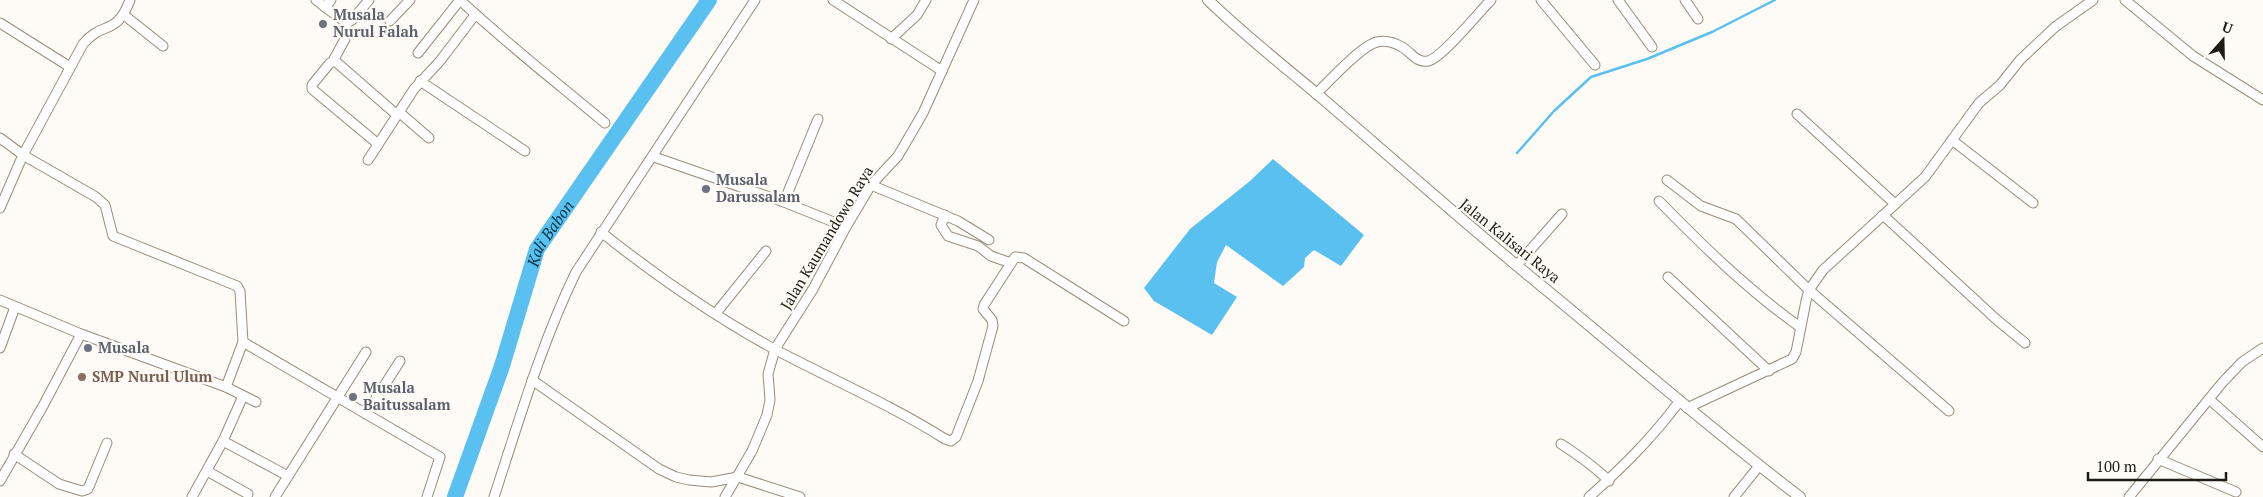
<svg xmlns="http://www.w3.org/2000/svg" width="2263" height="497" font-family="'PT Serif',serif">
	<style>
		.water { fill: #5ac0ef }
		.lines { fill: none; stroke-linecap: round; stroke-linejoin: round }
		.stream { stroke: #5ac0ef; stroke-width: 2.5 }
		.river { stroke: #5ac0ef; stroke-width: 16 }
		.minor-casing { stroke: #998c78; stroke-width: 11 }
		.tertiary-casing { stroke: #998c78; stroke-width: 12 }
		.minor { stroke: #fff; stroke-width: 9 }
		.tertiary { stroke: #fff; stroke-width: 10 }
		.worship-dot { fill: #6b7280; stroke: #fefbf6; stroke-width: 2 }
		.education-dot { fill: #8d6e63; stroke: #fefbf6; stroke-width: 2 }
		.labels { text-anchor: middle; stroke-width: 4.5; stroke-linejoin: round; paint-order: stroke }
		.worship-label { font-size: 15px; font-weight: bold; fill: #5b616d; stroke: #fefbf6; text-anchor: start }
		.street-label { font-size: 15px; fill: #201b13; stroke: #fefbf6 }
		.education-label { font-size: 15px; font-weight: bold; fill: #785e54; stroke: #fefbf6; text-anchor: start }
		.water-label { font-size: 16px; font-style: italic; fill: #033346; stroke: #fefbf6 }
	</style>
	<rect width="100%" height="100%" fill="#fefbf6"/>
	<polygon class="water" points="1273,159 1364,235 1341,266 1314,250 1305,258 1304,267 1283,286 1226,245 1217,262 1214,283 1237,297 1212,335 1154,301 1144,288 1190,229 1250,181"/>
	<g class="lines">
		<polyline class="stream" points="1517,153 1554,111 1591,77 1647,59 1712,32 1775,0"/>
		<path class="river" id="s1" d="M 455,497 L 502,366 L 537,249 L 709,0"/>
		<g class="minor-casing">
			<g id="minor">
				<polyline points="316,0 325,7"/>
				<polyline points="331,0 325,7 347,23 352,20 369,0"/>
				<path d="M 460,0 C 506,43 556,82 605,123"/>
				<polyline points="833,0 942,71"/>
				<polyline points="1541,0 1595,65"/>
				<polyline points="1618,0 1652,47"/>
				<polyline points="1685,0 1698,19"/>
				<polyline points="2125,0 2193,56 2263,100"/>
				<polyline points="124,15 163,46"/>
				<polyline points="390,21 410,0"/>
				<polyline points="0,23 70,67"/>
				<polyline points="891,39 917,15 926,0"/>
				<polyline points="418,53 460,0"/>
				<polyline points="333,61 345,39 347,23"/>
				<polyline points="420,81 525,151"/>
				<path d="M 1316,94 C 1328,82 1362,45 1377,42 C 1386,40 1395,43 1402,47 C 1411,52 1416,63 1428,61 C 1442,58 1479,12 1491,0"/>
				<polyline points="399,112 429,138"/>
				<polyline points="1797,114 1895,204"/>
				<polyline points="0,138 23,155 96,197 105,205 113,236 237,286 240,291 243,342"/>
				<polyline points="1952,140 2033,203"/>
				<polyline points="378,144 312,89 312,85 330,63 335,61 397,115"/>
				<polyline points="654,157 784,202 846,227"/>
				<polyline points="368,160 414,89 440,61 475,15"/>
				<polyline points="1667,180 1701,206 1736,219 1809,290 1949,411"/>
				<polyline points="871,185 958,221 989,240"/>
				<path d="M 1659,201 C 1704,247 1748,290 1800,327"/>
				<polyline points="784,202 818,119"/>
				<path d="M 0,208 L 23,155 L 83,44 C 103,20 116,37 130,0"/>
				<polyline points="945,215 941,225 948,236 978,246 991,256 1011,263"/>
				<polyline points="1883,215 1997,320 2025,343"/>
				<path d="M 601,232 C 655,275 714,316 774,349 C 831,379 891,405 945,439 L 951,441 L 956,437 L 978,381 L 993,326 L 992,320 L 983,309 L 984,305 L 1015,257 L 1024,258 L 1124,321"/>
				<polyline points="1517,265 1562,214"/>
				<polyline points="1668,277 1769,371"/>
				<polyline points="0,300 81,334 226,387 243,342 440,457 427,497"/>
				<polyline points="716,313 766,251"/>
				<polyline points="0,348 15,307"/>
				<polyline points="532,380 659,469 676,477 689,480 711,482 738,477 800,497"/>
				<polyline points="226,387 256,402"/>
				<polyline points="2209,399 2263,447"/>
				<polyline points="1687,408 1792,359 1796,352 1806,301 1809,290 1823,270 1925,177 1979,103 2000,85 2020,60 2055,27 2093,0"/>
				<polyline points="366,414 400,361"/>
				<polyline points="223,441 288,476"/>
				<path d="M 1561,444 C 1578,455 1594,466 1609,481"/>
				<polyline points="14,454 59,484 82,491 88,489 107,443"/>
				<polyline points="2158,459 2236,492"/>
				<polyline points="207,471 248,494"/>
				<polyline points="0,481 43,406 81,334"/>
				<polyline points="192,497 223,441 243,396"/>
				<polyline points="275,497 366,352"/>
				<path d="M 494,497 C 519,421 541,344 576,272 L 755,0"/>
				<polyline points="725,497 752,451 767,415 770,400 768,374 775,349 813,289 846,227 871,185 898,156 923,113 974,0"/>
				<path d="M 1589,497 C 1624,466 1651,439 1679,402"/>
				<polyline points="1734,497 1759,466"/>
				<polyline points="2129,497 2222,383 2242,362 2263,348"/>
			</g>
		</g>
		<g class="tertiary-casing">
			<path id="tertiary" d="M 1208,0 C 1243,34 1280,63 1317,94 C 1391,157 1463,222 1538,283 C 1626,355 1710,429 1800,497"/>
		</g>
		<use href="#minor" class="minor"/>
		<use href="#tertiary" class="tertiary"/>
	</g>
	<g class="worship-dot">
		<circle cx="323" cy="24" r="5"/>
		<circle cx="706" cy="189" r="5"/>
		<circle cx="88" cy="348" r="5"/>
		<circle cx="353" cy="397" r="5"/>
	</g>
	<circle class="education-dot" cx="82" cy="377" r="5"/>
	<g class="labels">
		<g class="worship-label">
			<text x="333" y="20">Musala<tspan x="333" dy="17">Nurul Falah</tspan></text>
			<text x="716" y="185">Musala<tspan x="716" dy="17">Darussalam</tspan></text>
			<text x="98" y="353">Musala</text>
			<text x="363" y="393">Musala<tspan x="363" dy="17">Baitussalam</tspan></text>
		</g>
		<g class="street-label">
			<text transform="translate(827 238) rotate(-59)" y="5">Jalan Kaumandowo Raya</text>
			<text transform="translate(1510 241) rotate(39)" y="5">Jalan Kalisari Raya</text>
		</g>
		<g class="education-label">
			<text x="92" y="382">SMP Nurul Ulum</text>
		</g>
		<g class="water-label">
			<text dy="6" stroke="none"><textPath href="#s1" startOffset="281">Kali Babon</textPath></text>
		</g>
	</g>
	<g transform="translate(2223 40) rotate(20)" stroke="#fefbf6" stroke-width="4" paint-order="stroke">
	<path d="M0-4L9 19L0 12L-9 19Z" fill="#201b13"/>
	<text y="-8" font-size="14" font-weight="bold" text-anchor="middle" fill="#201b13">U</text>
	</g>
	<path d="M2088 472v8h138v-8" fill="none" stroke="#201b13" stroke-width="2.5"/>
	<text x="2096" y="472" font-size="15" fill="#201b13" stroke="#fefbf6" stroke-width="4" paint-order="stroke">100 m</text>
</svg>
